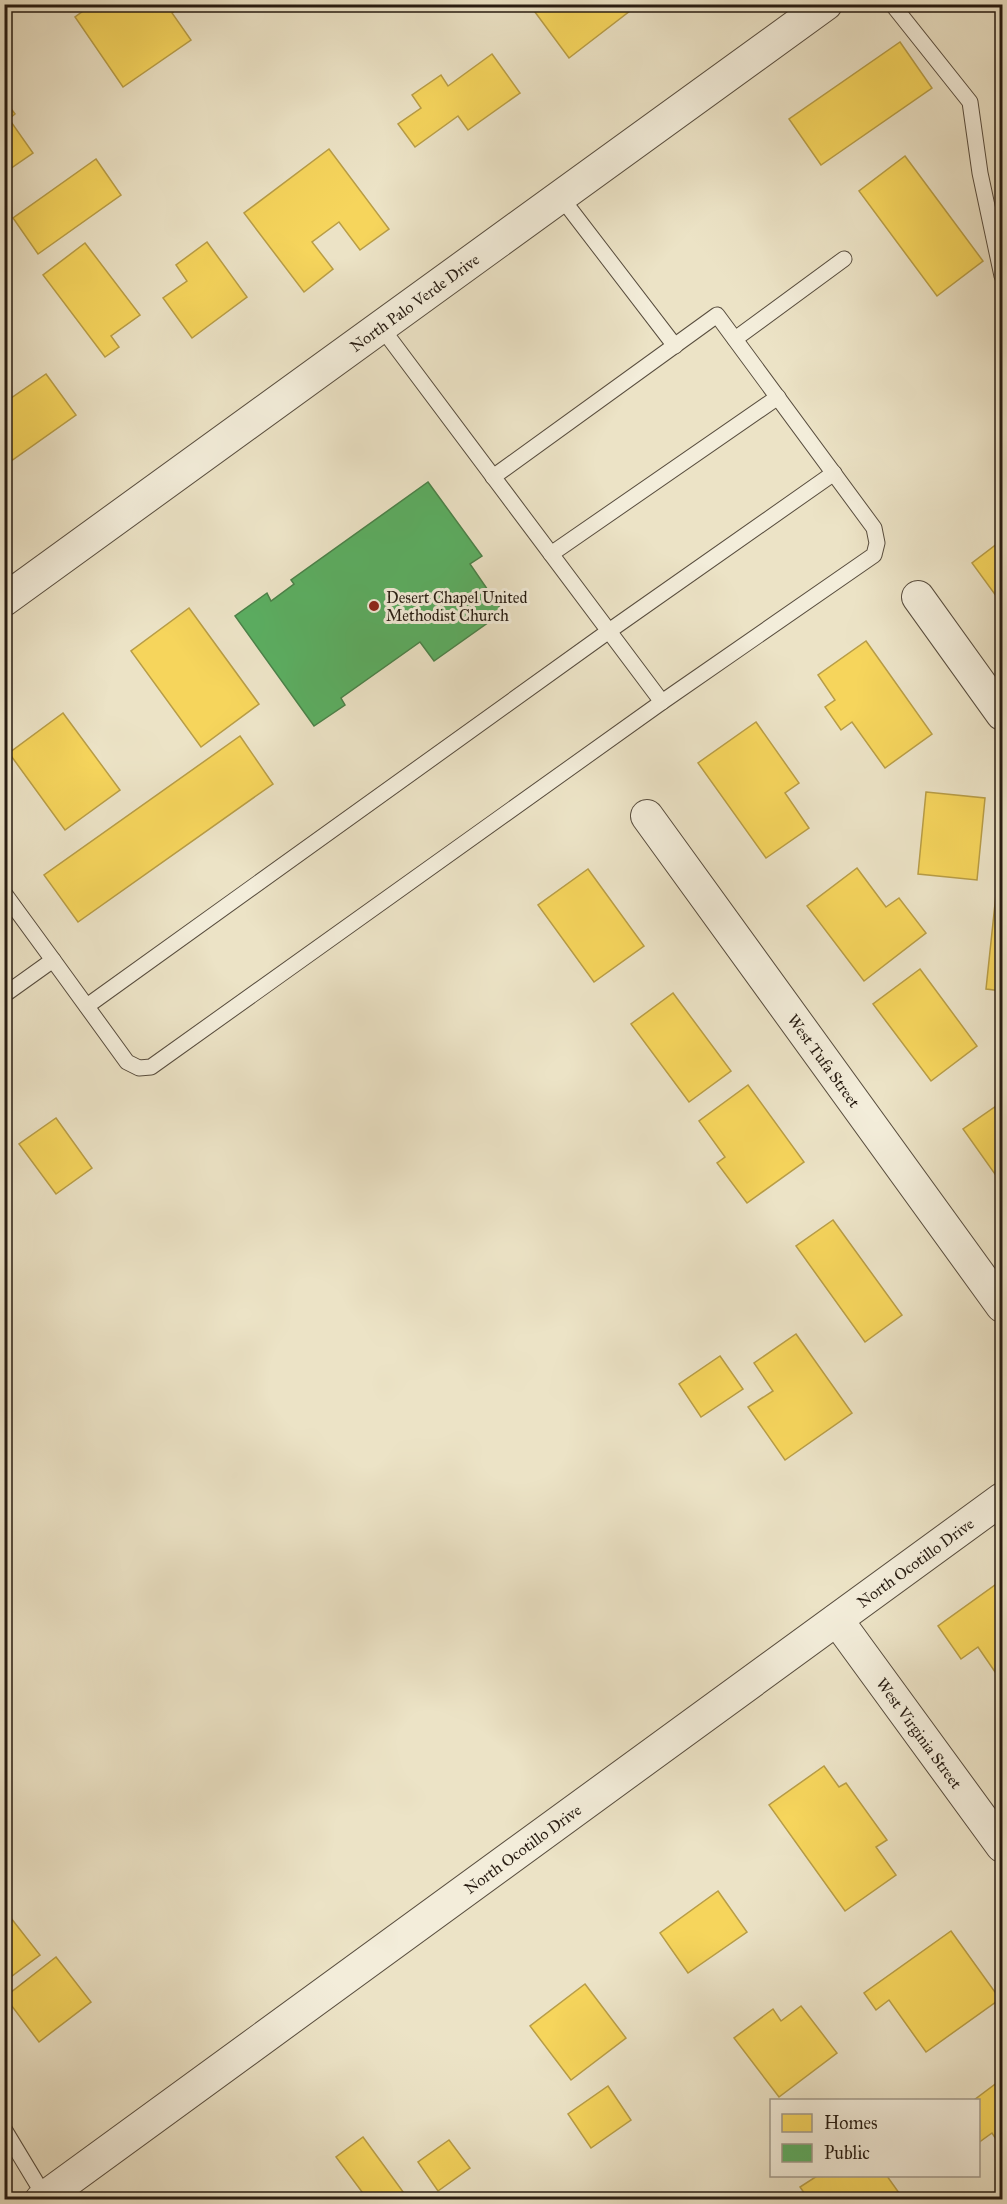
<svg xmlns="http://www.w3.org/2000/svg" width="1007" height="2204" font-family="'IM FELL Great Primer',serif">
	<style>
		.homes { fill: #f6d55c; stroke: #b89d46; stroke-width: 1.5 }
		.public { fill: #5aae61; stroke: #4a8249; stroke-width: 1.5 }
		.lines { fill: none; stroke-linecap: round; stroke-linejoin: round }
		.service-casing { stroke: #584d3e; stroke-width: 17 }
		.minor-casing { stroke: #584d3e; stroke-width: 34 }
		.service { stroke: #f3edda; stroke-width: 15 }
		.minor { stroke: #f3edda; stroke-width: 32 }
		.poi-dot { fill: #8f2418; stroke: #f3edda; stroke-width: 2 }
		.labels { text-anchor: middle; stroke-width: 6; stroke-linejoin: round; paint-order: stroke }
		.street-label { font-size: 16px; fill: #261b11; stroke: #f3edda }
		.poi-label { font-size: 16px; fill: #261b11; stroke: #f3edda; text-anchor: start }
	</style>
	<rect width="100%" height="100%" fill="#ece3c6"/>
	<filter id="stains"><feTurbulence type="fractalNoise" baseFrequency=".00333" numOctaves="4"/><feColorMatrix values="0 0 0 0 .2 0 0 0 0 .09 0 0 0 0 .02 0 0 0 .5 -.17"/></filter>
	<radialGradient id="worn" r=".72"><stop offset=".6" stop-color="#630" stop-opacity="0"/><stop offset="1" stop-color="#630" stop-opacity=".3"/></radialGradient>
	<g class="homes">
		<polygon points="93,4 184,4 172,13 191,40 123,87 75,17"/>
		<polygon points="529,4 639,4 569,58"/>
		<polygon points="900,42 932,88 821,165 789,119"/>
		<polygon points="492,54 520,93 468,130 458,116 415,147 398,124 421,108 412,95 441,75 448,86"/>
		<polygon points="4,99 15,114 9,119 33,153 4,173"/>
		<polygon points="329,149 389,229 360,250 339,222 312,242 333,269 304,292 244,213"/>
		<polygon points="905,156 983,261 937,296 859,191"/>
		<polygon points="96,159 121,195 38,254 13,218"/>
		<polygon points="207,242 247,297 192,338 163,298 187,281 176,265"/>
		<polygon points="85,243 140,315 111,336 119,347 105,357 43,275"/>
		<polygon points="46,374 76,415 4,466 4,403"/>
		<polygon points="1002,540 1002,604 972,563"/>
		<polygon points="189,608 259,704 201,747 131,651"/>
		<polygon points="866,641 932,734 885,768 852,722 841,730 825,707 835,700 818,675"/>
		<polygon points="63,713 120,790 65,830 9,753"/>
		<polygon points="756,722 799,783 785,793 809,828 766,858 698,763"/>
		<polygon points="240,736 273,784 78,922 44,875"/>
		<polygon points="926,792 985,798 977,880 918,874"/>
		<polygon points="857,868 886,907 899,898 926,933 864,981 807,906"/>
		<polygon points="588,869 644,946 594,982 538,905"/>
		<polygon points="997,885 1002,886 1002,991 986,989"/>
		<polygon points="920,969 977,1046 931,1081 873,1004"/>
		<polygon points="673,993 731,1071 689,1102 631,1024"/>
		<polygon points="748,1085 804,1162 747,1203 717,1163 725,1157 699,1121"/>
		<polygon points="1002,1102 1002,1184 963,1129"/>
		<polygon points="56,1118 92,1168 56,1194 19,1144"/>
		<polygon points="833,1220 902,1315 865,1342 796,1246"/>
		<polygon points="796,1334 852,1413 785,1460 748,1407 773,1391 754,1363"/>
		<polygon points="720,1356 743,1389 701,1417 679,1384"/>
		<polygon points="1002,1580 1002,1682 978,1647 961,1659 938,1626"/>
		<polygon points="824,1766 839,1787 846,1783 887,1840 876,1847 896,1875 845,1911 769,1805"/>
		<polygon points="718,1891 747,1932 688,1973 660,1933"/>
		<polygon points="7,1913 40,1955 4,1982 4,1915"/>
		<polygon points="951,1931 1000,1999 926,2052 889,2000 876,2010 864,1993"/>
		<polygon points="56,1957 91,2002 39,2042 5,1997"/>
		<polygon points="585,1984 626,2038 571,2080 530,2026"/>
		<polygon points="801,2006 837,2053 779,2097 734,2038 773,2009 781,2021"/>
		<polygon points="1002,2079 1002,2148 992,2133 978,2143 978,2100 974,2100"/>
		<polygon points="608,2086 631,2120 591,2148 568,2114"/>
		<polygon points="363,2137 409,2200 368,2200 336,2157"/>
		<polygon points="449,2140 470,2168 438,2191 418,2162"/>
		<polygon points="817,2176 887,2176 904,2200 809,2200 800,2187"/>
	</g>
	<polygon class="public" points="428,482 482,556 470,564 503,612 434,661 420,642 341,698 345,705 314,726 235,616 267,593 271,601 294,584 291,580"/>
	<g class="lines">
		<g class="service-casing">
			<g id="service">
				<polyline points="892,4 970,102 980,173 1002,276"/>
				<polyline points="560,196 675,346"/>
				<polyline points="381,327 662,702"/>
				<polyline points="735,339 844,259"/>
				<polyline points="551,554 778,397"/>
				<polyline points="4,893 53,960 4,995"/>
				<polyline points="53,960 127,1062 139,1068 151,1067 662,702 874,555 877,543 874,528 717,315 493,477"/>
				<polyline points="87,1006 609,631 834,473"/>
				<polyline points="4,2129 45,2197"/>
			</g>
		</g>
		<g class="minor-casing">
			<g id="minor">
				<polyline points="918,597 1002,714"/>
				<path id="s1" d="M 4,600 L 826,4"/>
				<path id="s2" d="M 647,816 L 1002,1306"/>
				<path id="s3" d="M 837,1620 L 1002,1846"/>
				<path id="s4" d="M 41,2200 L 1002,1499"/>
			</g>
		</g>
		<use href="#service" class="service"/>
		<use href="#minor" class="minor"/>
	</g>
	<circle class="poi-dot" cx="374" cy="606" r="6"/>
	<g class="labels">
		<g class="street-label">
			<text dy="6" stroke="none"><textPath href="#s1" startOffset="507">North Palo Verde Drive</textPath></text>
			<text dy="6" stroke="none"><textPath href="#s2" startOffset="302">West Tufa Street</textPath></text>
			<text dy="6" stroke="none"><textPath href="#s4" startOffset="1082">North Ocotillo Drive</textPath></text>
			<text dy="6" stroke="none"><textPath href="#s3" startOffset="140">West Virginia Street</textPath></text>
			<text dy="6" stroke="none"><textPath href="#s4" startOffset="596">North Ocotillo Drive</textPath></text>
		</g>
		<g class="poi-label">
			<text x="386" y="603">Desert Chapel United<tspan x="386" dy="18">Methodist Church</tspan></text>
		</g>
	</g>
	<rect width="1007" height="2204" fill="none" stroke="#ece3c6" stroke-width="24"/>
	<rect x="6" y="6" width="995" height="2192" fill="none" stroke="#261b11" stroke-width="3"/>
	<rect x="12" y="12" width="983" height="2180" fill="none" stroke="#261b11" stroke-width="1.5"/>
	<rect x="770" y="2099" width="210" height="78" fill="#f3edda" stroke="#a1998a" stroke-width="1.5"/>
	<rect x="782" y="2114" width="30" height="18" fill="#f6d55c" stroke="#a1998a" stroke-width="1.5"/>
	<text x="824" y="2129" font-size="18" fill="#261b11">Homes</text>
	<rect x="782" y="2144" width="30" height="18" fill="#5aae61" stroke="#a1998a" stroke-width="1.5"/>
	<text x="824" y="2159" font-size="18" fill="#261b11">Public</text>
	<rect width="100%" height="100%" filter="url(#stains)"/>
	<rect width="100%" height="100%" fill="url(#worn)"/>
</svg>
